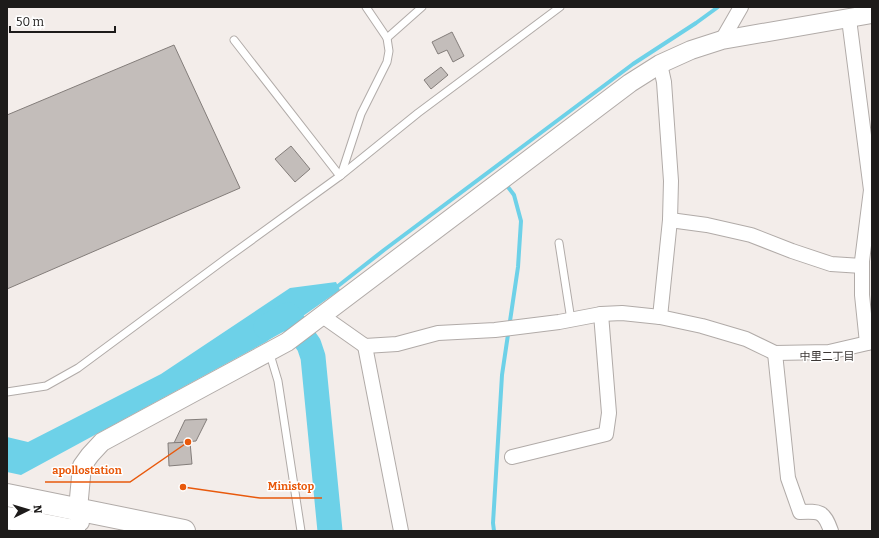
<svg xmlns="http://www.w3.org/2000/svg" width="879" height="538" font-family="Bitter,'Noto Sans JP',serif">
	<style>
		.water { fill: #6dd1e8 }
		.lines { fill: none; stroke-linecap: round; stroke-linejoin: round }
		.stream { stroke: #6dd1e8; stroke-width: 4 }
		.river { stroke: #6dd1e8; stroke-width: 25 }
		.building { fill: #c3bdba; stroke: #837d7a }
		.service-casing { stroke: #b1aba8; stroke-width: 9 }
		.minor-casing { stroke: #b1aba8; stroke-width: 16 }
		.tertiary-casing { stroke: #b1aba8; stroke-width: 20 }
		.primary-casing { stroke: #b1aba8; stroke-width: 24 }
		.service { stroke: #fff; stroke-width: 7 }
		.minor { stroke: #fff; stroke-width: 14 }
		.tertiary { stroke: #fff; stroke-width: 18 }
		.primary { stroke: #fff; stroke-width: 22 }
		.labels { text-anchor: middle; stroke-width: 3; stroke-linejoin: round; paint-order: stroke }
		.neighbourhood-label { font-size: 11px; fill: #3b3634; stroke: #fff }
		.leader { fill: none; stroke: #e8590c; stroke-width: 1.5 }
		.callout-dot { fill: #e8590c; stroke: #fff; stroke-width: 1.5 }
		.callout-label { font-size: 11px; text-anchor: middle; font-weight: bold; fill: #e8590c; stroke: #fff; stroke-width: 3; stroke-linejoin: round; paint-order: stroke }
	</style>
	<rect width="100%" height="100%" fill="#f3edea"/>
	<polygon class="water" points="336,282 340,290 266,342 21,475 7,472 7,437 28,442 161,374 290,288"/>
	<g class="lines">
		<g class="stream">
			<polyline points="338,286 384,250 633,64 696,23 718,7"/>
			<polyline points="494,531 493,523 502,375 518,267 521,221 514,195 505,183"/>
		</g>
		<polyline class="river" points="266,327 288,315 309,345 313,357 330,531"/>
	</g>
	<g class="building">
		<polygon points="452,32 464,56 453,62 447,50 438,54 432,42"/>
		<polygon points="174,45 240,188 7,289 7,115"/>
		<polygon points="441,67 448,75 431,89 424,80"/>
		<polygon points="291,146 310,169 295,182 275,159"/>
		<polygon points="207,419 196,441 174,443 185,420"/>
		<polygon points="190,442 192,464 169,466 168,443"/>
	</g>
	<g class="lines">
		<g class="service-casing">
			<g id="service">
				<polyline points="387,38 422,7"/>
				<polyline points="234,40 340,176"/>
				<polyline points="341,175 361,114 387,62 389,51 387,38 366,7"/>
				<polyline points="559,243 571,320"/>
				<polyline points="269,351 278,381 301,531"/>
				<polyline points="7,392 46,386 78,368 224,260 340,176 418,113 560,7"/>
			</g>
		</g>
		<g class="minor-casing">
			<g id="minor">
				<polyline points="849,19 871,190 862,261 862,295 867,343"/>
				<polyline points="722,40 741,7"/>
				<polyline points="660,64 664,82 671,181 670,220 660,317"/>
				<polyline points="670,220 707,225 751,235 792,251 831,264 862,266"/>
				<polyline points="321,315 365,346 397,344 438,333 495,330 559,322 601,314 622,313 660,317 702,326 746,339 775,353 829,352 872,342"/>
				<polyline points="365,346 401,531"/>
				<path d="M 775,353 L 788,478 L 800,512 C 820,511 824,511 831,531"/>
				<polyline points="512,457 606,434 609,413 601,314"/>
			</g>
		</g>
		<g class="tertiary-casing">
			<polyline id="tertiary" points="80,522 78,509 82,466 90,455 102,442 287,342 630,83 660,64 691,50 722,40 872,14"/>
		</g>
		<g class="primary-casing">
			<g id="primary">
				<polyline points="7,495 184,531"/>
				<polyline points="7,518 74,531"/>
			</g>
		</g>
		<use href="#service" class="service"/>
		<use href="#minor" class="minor"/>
		<use href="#tertiary" class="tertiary"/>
		<use href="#primary" class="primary"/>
	</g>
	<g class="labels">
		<g class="neighbourhood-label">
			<text x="827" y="360">中里二丁目</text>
		</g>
	</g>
	<path class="leader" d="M188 442L130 482H45M183 487L260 498H322"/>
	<g class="callout-dot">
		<circle cx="188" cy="442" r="4"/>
		<circle cx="183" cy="487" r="4"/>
	</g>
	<g class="callout-label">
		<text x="87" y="474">apollostation</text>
		<text x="291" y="490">Ministop</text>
	</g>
	<rect width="879" height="538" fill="none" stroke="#1d1b1a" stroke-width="16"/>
	<g transform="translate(28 510) rotate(85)" stroke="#ffffff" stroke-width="3" paint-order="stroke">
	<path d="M0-3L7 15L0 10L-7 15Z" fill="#1d1b1a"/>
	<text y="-6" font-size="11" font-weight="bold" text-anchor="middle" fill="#1d1b1a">N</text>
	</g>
	<path d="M10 26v6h105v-6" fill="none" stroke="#1d1b1a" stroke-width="2"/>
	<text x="16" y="26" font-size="12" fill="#1d1b1a" stroke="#ffffff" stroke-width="3" paint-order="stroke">50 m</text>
</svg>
